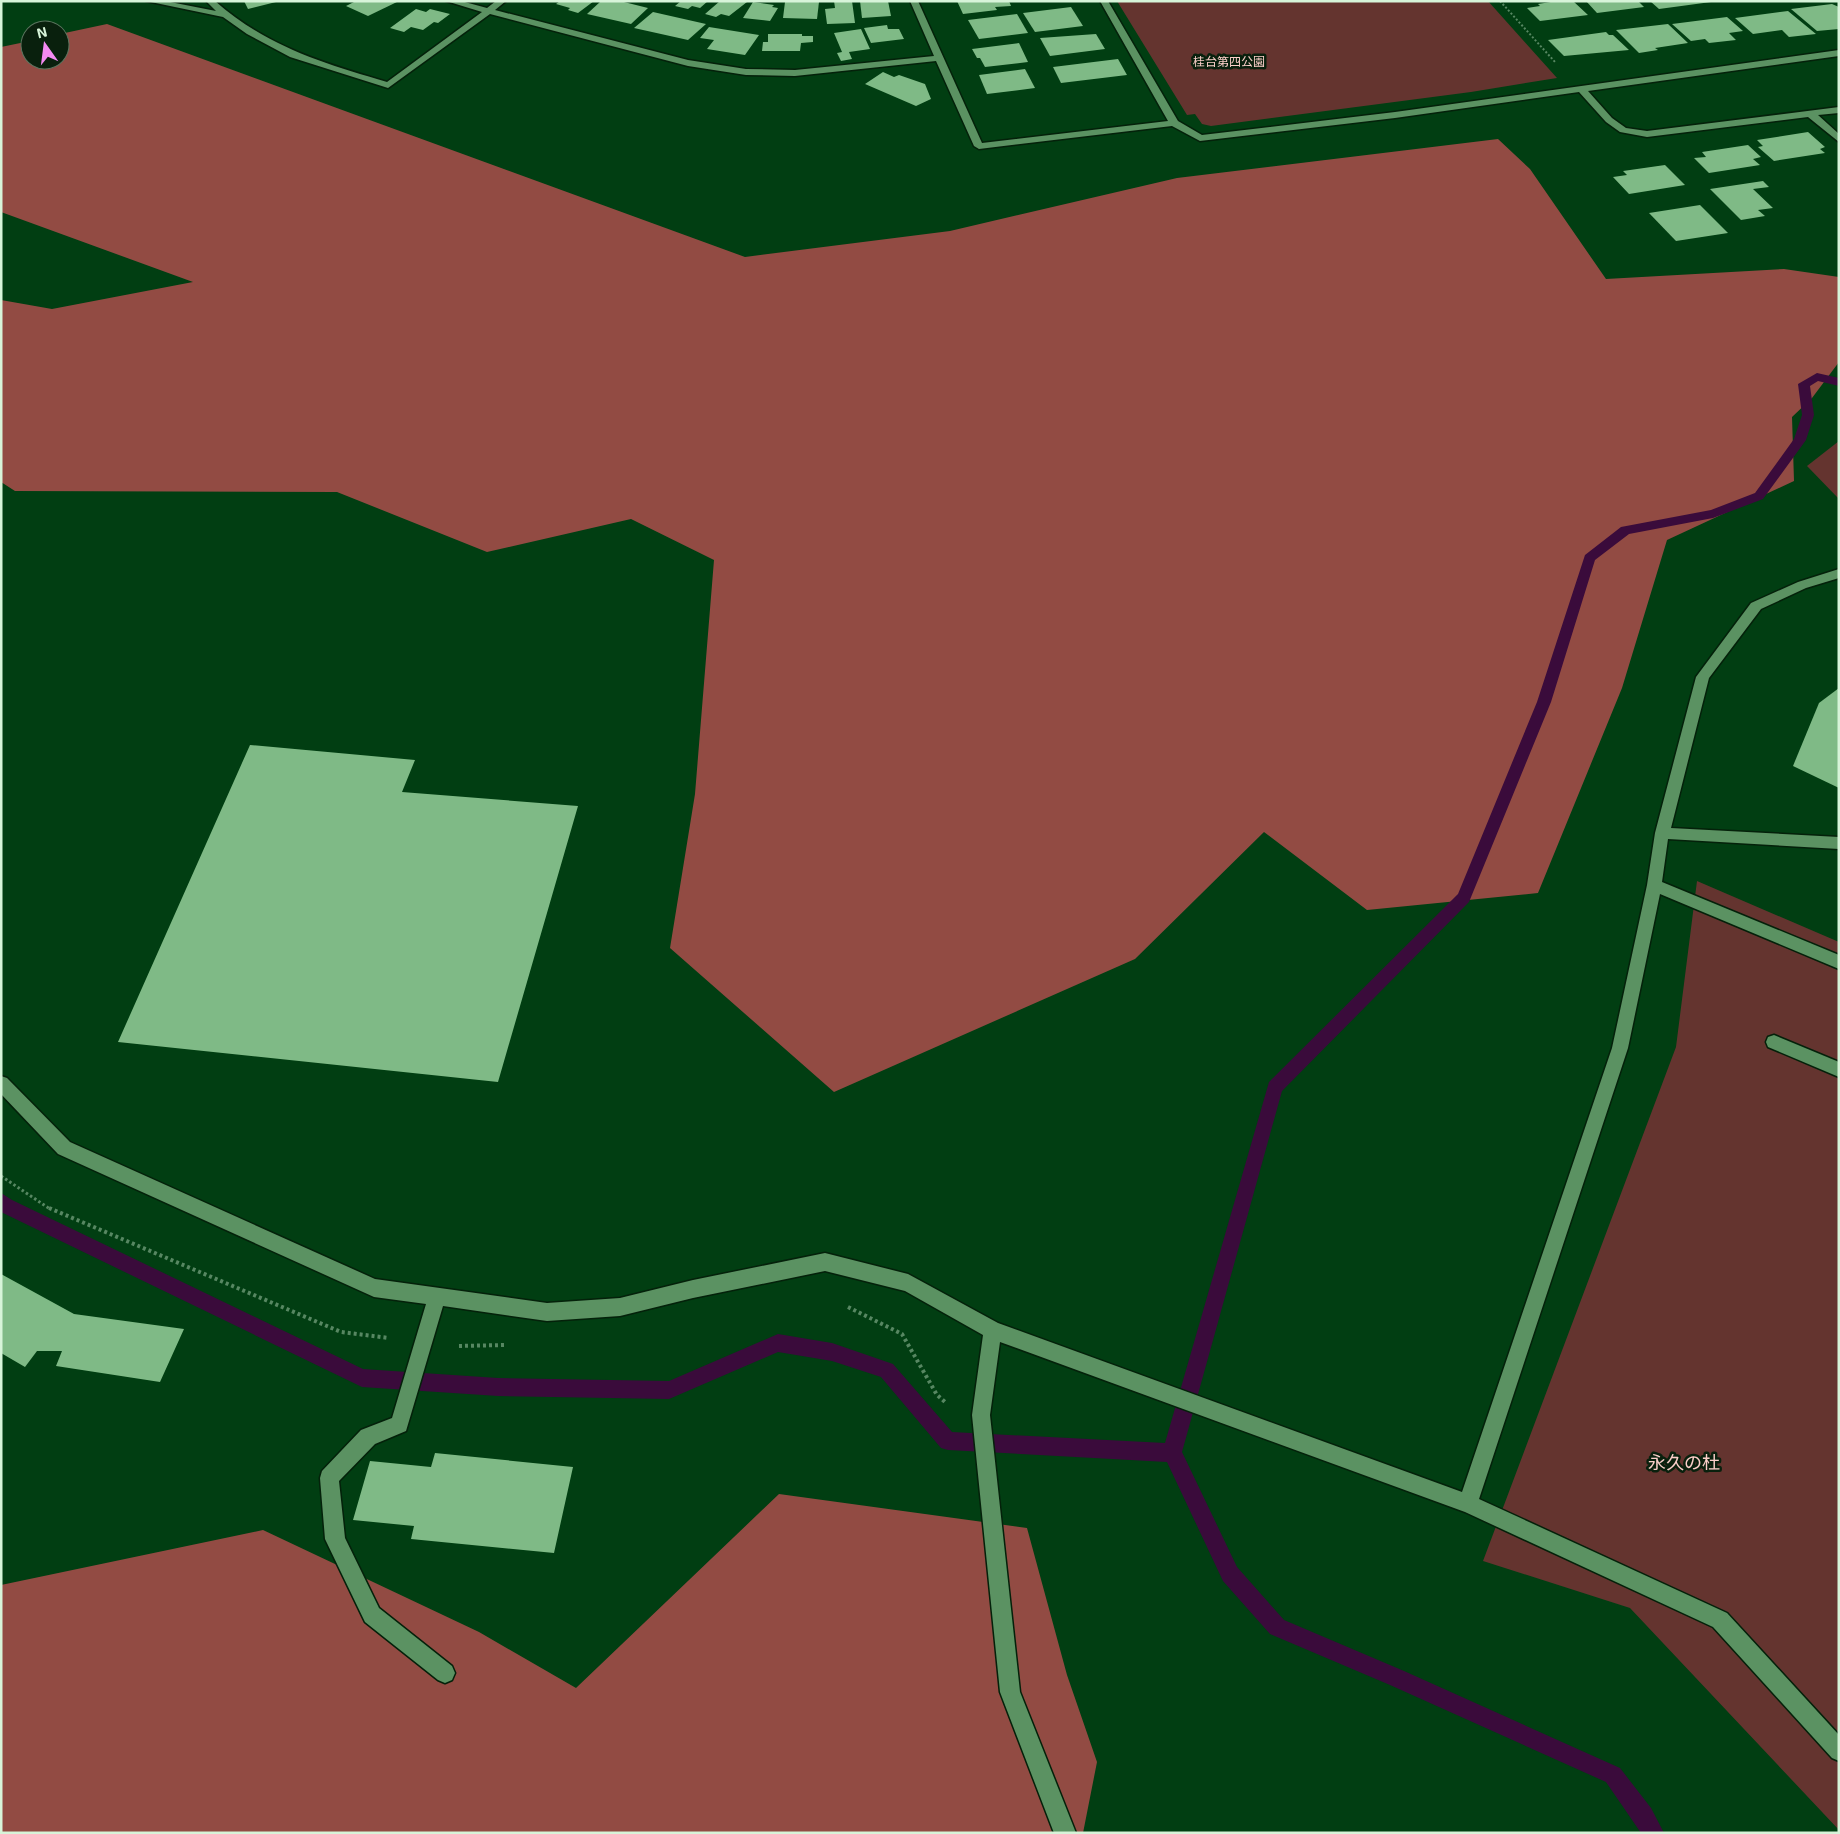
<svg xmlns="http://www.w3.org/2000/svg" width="1840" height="1834" font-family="'Exo 2','Noto Sans JP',sans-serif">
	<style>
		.green { fill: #64342f }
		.forest { fill: #924b43 }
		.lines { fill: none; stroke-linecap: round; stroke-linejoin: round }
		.stream { fill: #3a0b3b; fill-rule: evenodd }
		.building { fill: #7fba86 }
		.minor-casing { stroke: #04210a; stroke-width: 3 }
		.path-far2 { stroke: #578762; stroke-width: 2; stroke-dasharray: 2 2; stroke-linecap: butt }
		.path-far1 { stroke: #578762; stroke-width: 3; stroke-dasharray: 2.5 2.5; stroke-linecap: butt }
		.path { stroke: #578762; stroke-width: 4; stroke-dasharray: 3 3; stroke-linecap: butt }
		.minor { fill: #5b9262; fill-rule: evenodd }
		.labels { text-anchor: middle; stroke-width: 5; stroke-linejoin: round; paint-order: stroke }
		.far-park-label { font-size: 12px; fill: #fbcfc9; stroke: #09200d }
		.near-park-label { font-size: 18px; fill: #fbcfc9; stroke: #09200d }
	</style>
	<rect width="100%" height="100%" fill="#013e12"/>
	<g class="green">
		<polygon points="1117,1 1488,1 1557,78 1471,92 1211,126 1202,124 1195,114 1187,115"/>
		<polygon points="1839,441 1839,499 1807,466"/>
		<polygon points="1697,881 1839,942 1839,1830 1630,1608 1483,1561 1676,1047"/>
	</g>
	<g class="forest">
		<polygon points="107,24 745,257 950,231 1177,178 1498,139 1530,169 1606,279 1784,269 1839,277 1839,362 1812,398 1792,417 1794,481 1667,540 1622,688 1538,893 1367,910 1264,832 1135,959 834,1092 670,948 695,794 714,560 631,519 487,552 337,492 15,491 1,482 1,300 52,309 193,282 1,212 1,47 30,41 30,60 60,60 60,34"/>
		<polygon points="779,1494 1027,1528 1067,1675 1097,1762 1083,1833 1,1833 1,1585 263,1530 479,1632 576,1688"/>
	</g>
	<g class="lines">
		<polygon class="stream" points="1817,373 1839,378 1839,386 1818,381 1810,386 1814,415 1806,440 1763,499 1713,518 1629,534 1595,560 1551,702 1469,902 1282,1091 1182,1452 1237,1567 1284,1620 1404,1671 1620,1768 1651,1808 1664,1833 1641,1833 1606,1782 1390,1685 1270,1634 1223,1581 1167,1462 948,1450 941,1448 881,1377 832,1361 778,1352 669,1399 498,1396 362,1387 1,1212 1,1193 12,1200 363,1369 498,1378 669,1381 778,1334 832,1343 893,1364 952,1432 1165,1443 1269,1082 1458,894 1537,702 1585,555 1621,527 1711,510 1755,493 1794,439 1802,415 1798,384"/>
	</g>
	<g class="building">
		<polygon points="244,1 276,1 276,2 248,9"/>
		<polygon points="356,1 399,1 368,16 346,6"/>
		<polygon points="560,1 594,1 578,13 568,10 570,8 556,4"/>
		<polygon points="601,1 620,1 648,8 631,24 587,14"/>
		<polygon points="681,1 708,1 700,8 692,6 688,9 675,6"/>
		<polygon points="720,1 744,1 747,2 729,16 721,14 716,17 705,14"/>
		<polygon points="834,1 852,1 855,23 827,24 825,9 835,8"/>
		<polygon points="860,1 888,1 891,16 862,18"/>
		<polygon points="957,1 1009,1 1011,6 995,7 997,10 963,14"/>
		<polygon points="1557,1 1573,1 1588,15 1540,21 1527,8 1540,6 1538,4"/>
		<polygon points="1586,1 1638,1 1644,7 1597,13"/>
		<polygon points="1650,1 1711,1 1711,2 1659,9"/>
		<polygon points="753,2 774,5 772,7 778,8 770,21 743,18"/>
		<polygon points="785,2 819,2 817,19 783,18"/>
		<polygon points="1832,4 1839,7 1839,29 1817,31 1791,9"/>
		<polygon points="1071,7 1083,26 1035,32 1023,13"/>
		<polygon points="416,9 426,12 430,9 450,14 438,23 434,22 423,30 411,27 404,32 390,28"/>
		<polygon points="1788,11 1816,34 1789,37 1782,30 1753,34 1735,18"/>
		<polygon points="653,12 706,24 688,40 634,28"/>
		<polygon points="1017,14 1028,33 979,39 968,20"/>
		<polygon points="1727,17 1743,31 1729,33 1736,40 1709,43 1705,39 1691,41 1672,24"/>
		<polygon points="1668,24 1688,43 1655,48 1658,50 1639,53 1616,30"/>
		<polygon points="887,25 888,29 899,29 904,39 871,43 864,28"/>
		<polygon points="709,27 759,35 745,55 707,49 714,40 700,38"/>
		<polygon points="861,29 870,49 849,52 852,59 841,61 837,53 842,52 834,33"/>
		<polygon points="1606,32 1609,35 1613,35 1629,50 1564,56 1548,40"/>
		<polygon points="768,34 802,34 802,36 813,36 813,42 801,43 800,51 762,51 763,42 768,42"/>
		<polygon points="1096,34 1105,49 1050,56 1040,38"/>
		<polygon points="1019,43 1028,62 985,67 980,58 977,58 972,49"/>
		<polygon points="1118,59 1127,75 1061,83 1053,67"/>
		<polygon points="1025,69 1035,88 987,94 979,75"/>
		<polygon points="883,72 894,77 899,75 925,84 931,99 916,106 865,84"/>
		<polygon points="1808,132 1825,147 1820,149 1825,153 1774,161 1758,147 1763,146 1757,140"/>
		<polygon points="1748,145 1761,157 1753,159 1760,165 1709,173 1694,158 1706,157 1702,152"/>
		<polygon points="1665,165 1685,185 1629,194 1613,177 1627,175 1623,171"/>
		<polygon points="1763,181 1769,187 1753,189 1773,208 1758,210 1765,216 1741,220 1710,189"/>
		<polygon points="1700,205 1728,233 1676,241 1649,213"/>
		<polygon points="1839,688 1839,788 1793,766 1819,703"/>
		<polygon points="250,745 415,760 402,792 578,806 498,1082 118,1042"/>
		<polygon points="1,1274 74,1314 184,1329 160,1382 56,1366 62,1351 37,1351 25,1367 1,1353"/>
		<polygon points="435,1453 573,1467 554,1553 411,1539 414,1526 353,1520 370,1461 431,1467"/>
	</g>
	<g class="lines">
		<g class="minor-casing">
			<g id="minor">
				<path d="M 146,1 L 165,1 L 216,11 L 206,1 L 215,1 C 266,46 322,63 387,82 L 482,12 L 446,1 L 461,1 L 487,8 L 496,1 L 506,1 L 495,10 L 688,60 L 746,69 L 795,70 L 934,56 L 910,1 L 918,1 L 982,143 L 1168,121 L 1100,1 L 1108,1 L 1178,121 L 1202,135 L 1395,112 L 1839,50 L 1839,56 L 1588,91 L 1612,118 L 1626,128 L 1647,131 L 1839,107 L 1839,113 L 1818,115 L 1839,134 L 1839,142 L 1808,117 L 1647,137 L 1620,132 L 1606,122 L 1579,92 L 1395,118 L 1200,141 L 1172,126 L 979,149 L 974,146 L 936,61 L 795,76 L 746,75 L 688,66 L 490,14 L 388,88 L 290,57 L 247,34 L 223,17 Z"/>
				<polygon points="1839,569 1839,578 1806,588 1761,609 1709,678 1671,828 1839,837 1839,849 1668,839 1662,882 1839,955 1839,969 1660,894 1628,1048 1479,1499 1727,1613 1839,1735 1839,1761 1832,1758 1713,1627 1465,1512 1000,1342 990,1415 1020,1692 1076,1833 1054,1833 1000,1692 972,1415 983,1335 905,1291 825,1271 693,1298 620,1316 547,1321 443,1306 406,1431 375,1444 339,1481 345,1538 379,1608 452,1666 455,1673 452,1680 445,1683 438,1680 365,1622 325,1539 320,1478 322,1471 361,1430 392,1418 426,1304 374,1297 58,1154 1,1094 1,1076 7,1078 70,1142 375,1279 547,1303 620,1298 693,1280 825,1253 908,1274 998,1323 1462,1492 1612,1048 1647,885 1655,833 1696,677 1751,603 1798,582"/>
				<polygon points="1774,1035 1839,1062 1839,1077 1768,1047 1766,1042 1768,1037"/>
			</g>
		</g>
		<polyline class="path-far2" points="1500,1 1555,62"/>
		<polyline class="path-far1" points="1,1176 50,1209"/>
		<g class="path">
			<polyline points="49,1208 341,1332 389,1338"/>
			<polyline points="848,1307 902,1334 937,1395 945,1402"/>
			<polyline points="459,1346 506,1345"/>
		</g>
		<use href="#minor" class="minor"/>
	</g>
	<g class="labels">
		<g class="far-park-label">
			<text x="1229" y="66">桂台第四公園</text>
		</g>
		<g class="near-park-label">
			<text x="1684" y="1469">永久の杜</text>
		</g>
	</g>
	<rect width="1840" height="1834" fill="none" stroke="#d7f4d9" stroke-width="5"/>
	<g transform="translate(45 45) rotate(346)"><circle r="24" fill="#09200d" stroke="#5b755f"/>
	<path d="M0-4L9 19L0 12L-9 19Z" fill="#f38af2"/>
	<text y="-8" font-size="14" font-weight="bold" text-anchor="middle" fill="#d7f4d9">N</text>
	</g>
</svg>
